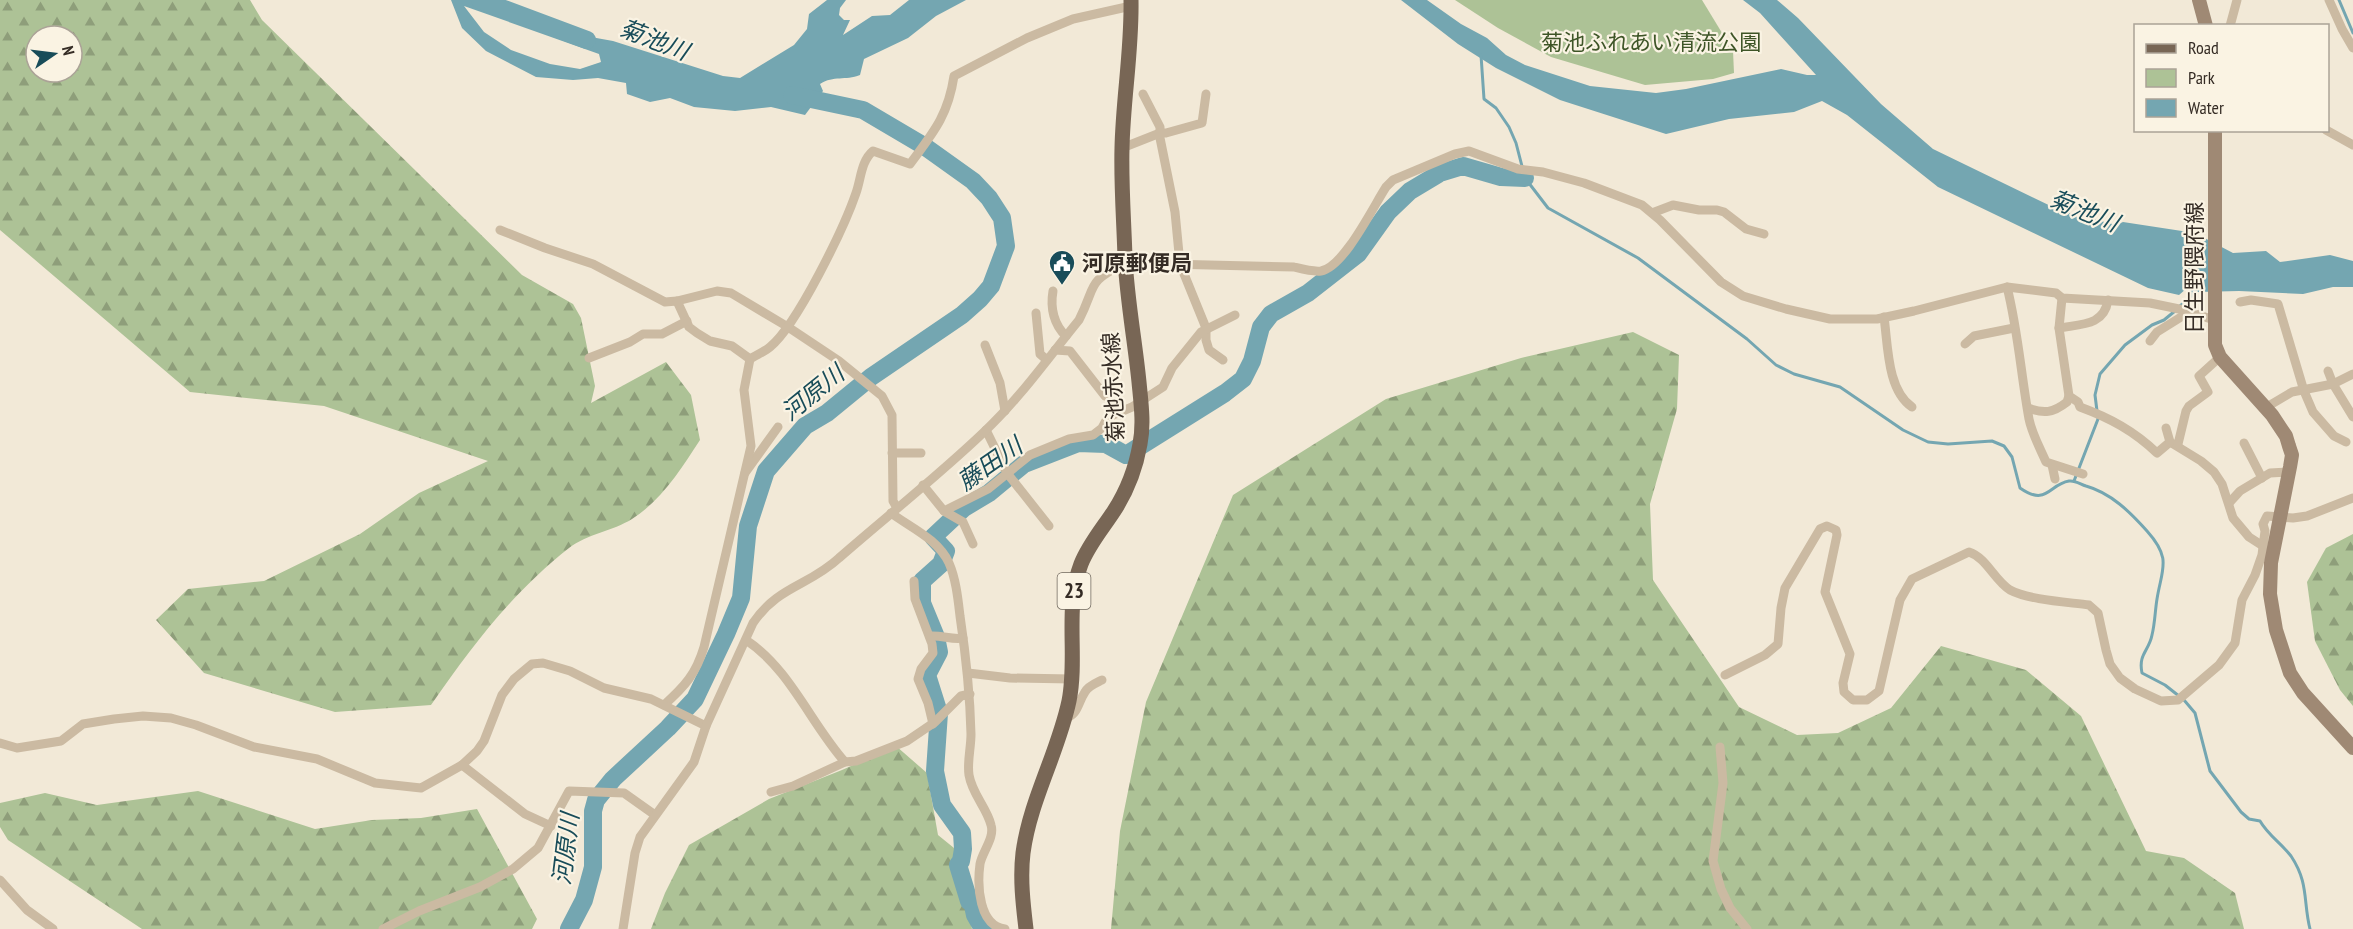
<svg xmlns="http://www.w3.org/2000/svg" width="2353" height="929" font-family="'PT Sans Narrow','Noto Sans JP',sans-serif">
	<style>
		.forest { fill: url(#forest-firs); fill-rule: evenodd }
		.park { fill: #adc296 }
		.water { fill: #74a6b1; fill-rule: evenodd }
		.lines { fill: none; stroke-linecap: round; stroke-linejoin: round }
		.stream { stroke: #74a6b1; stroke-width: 3 }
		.river { stroke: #74a6b1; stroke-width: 18 }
		.street { stroke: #cbbaa2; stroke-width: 9 }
		.secondary { stroke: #9f8974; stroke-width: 14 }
		.primary { stroke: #786655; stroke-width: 15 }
		.labels { text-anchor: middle; stroke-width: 4.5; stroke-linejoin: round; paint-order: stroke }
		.shield { fill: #faf3e3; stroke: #70685e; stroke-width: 1.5 }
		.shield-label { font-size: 21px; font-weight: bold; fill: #352c25 }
		.park-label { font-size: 22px; fill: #3e5527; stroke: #faf3e3 }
		.poi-label { font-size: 22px; font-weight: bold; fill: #352c25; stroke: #faf3e3; text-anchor: start }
		.street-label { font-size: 22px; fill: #352c25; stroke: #faf3e3 }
		.water-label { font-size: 24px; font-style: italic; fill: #184c59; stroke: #faf3e3 }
	</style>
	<defs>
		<pattern id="forest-firs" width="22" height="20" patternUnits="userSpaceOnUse" patternTransform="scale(1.5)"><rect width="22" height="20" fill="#adc296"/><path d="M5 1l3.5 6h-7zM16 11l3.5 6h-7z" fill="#8e9e7a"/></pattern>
	</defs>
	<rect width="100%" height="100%" fill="#f2e9d7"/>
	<g class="forest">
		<path d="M 0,0 L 250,0 L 262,20 L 522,275 L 573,304 L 581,318 L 595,386 L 591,403 L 666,362 L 691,395 L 700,440 C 681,469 662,500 632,519 C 613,531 587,534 569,548 C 511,594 473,645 431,705 L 335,712 L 204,673 L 156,620 L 188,589 L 264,581 L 360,534 L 419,493 L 488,461 L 324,406 L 190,392 L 0,230 ZM 36,36 L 72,36 L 72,72 L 36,72 Z"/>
		<polygon points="1633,332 1679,355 1677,409 1650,504 1653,580 1739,707 1797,735 1838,733 1891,708 1941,646 2026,670 2081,716 2146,851 2184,858 2235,893 2244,929 1111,929 1120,831 1146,702 1233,495 1386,399 1521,358"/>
		<polygon points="2353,534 2353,706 2340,690 2315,641 2307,582 2326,548"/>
		<polygon points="896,746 927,773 938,835 954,848 972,929 651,929 665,893 689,845 769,799 842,770"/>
		<polygon points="198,791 315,829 372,820 421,818 477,809 537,919 532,929 142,929 8,840 0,827 0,803 45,793 97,805"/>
	</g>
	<polygon class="park" points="1455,0 1702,0 1733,51 1734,73 1713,79 1645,85 1551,57 1498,28"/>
	<g class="water">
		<path d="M 451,0 L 483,0 L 530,26 L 613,41 L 723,76 L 740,78 L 794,45 L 807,29 L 809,14 L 827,0 L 846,0 L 840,8 L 839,15 L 844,20 L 850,20 L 843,35 L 872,16 L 890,15 L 909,0 L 966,0 L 936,16 L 908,38 L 864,59 L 860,75 C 845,81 834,75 820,84 L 823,91 L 805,115 L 771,107 L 735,111 L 694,107 L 670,98 L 650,102 L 627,94 L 626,83 L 598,78 L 573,80 L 536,77 L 486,51 L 462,28 ZM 464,6 L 599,54 L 601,62 L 580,69 L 550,64 L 511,50 L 484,32 Z"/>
		<polygon points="1401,0 1427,0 1461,24 1487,38 1506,55 1525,65 1590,86 1656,93 1686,89 1781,69 1807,75 1816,75 1760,13 1743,0 1777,0 1798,18 1881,104 1933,149 2059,210 2116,225 2123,222 2195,233 2233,253 2266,251 2280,262 2330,255 2353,261 2353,287 2333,287 2303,294 2239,291 2198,292 2187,288 2179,295 2148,288 1938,187 1847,115 1822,101 1794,112 1729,119 1666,134 1560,100 1496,68 1458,44"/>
	</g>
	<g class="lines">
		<g class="stream">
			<polyline points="2339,0 2353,33"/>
			<path d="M 1481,55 L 1484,99 L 1496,108 L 1509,127 L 1516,143 L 1525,178 L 1548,208 L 1638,258 L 1747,339 L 1776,365 L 1794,374 L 1840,387 L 1903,430 L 1928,442 L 1948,444 L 1992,441 L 2004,446 L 2012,457 L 2020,488 C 2047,507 2049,484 2069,481 C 2075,480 2080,484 2086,486 C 2111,493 2130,512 2147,531 C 2172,559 2162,568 2157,599 C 2155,611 2155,623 2152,635 C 2149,651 2138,654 2142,673 L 2165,685 L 2184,700 L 2195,713 L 2210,771 L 2241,812 L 2249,819 L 2260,821 C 2268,835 2281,843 2291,856 C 2309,883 2303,901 2310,929"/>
			<polyline points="2180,306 2192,296 2192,288"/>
			<polyline points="2074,481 2098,419 2095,395 2100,374 2125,345 2152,325 2164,320 2175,311"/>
		</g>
		<g class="river">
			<polyline points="480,0 587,40"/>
			<polyline points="569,929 584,900 593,867 593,811 596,800 613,779 668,728 695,699 726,634 741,598 748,526 766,471 805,426 827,413 871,377 962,315 980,299 991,286 1006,246 1002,218 989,198 973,181 924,146 863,110 792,95"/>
			<polyline points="983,929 975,915 972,901 969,901 958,865 961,861 963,849 962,833 942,805 935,771 939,713 927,675 939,652 936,637 922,603 922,581 941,564 946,551 933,537 964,508 989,493 1024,464 1078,443 1106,444 1126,455 1225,393 1243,379 1252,361 1261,327 1271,314 1308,293 1358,254 1388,212 1410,191 1440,173 1463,166 1501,177 1525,178"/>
		</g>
		<g class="street">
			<polyline points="2329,0 2342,29 2353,48"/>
			<polyline points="2230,26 2237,0"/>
			<polyline points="1143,94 1160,127 1160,138 1175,212 1180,264 1206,328 1206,340 1209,350 1223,360"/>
			<polyline points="2326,130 2353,145"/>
			<polyline points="1122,148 1160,133 1166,133 1202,123 1206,94"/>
			<polyline points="1652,213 1673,205 1699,210 1717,210 1724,212 1746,229 1764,234"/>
			<polyline points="500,230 545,248 593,264 665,302 677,301 717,291 731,293 788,327 839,361 882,396 892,415 893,501 897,508"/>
			<path d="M 2007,287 C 2018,330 2021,375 2029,419 C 2032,434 2040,448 2046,462 L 2083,474"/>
			<path d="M 1053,291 C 1050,308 1054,325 1066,336"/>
			<path d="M 2062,298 L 2059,328 L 2069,396 L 2078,402 L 2080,407 C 2110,418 2134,431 2157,453 L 2170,442 L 2201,461 L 2214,472 L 2222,484 L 2233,518 L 2249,537 L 2263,546"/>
			<polyline points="677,301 689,327 697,333 710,341 732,346 750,359"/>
			<polyline points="2240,302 2251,300 2278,304 2304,391 2313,412 2334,436 2346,442"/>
			<polyline points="1036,313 1040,354 1047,360"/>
			<path d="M 1884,317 C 1888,345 1887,390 1912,407"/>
			<path d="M 2059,328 C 2081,324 2104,326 2108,300"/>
			<polyline points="2150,341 2157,332 2189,312"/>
			<polyline points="1965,344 1974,336 2014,328"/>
			<polyline points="985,345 1000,383 1005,411"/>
			<polyline points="1055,350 1070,351 1105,396"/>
			<polyline points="589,358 630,342 643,334 662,334 687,321"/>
			<polyline points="2328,371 2333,384 2353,417"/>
			<path d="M 2028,408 C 2044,414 2053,413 2067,402 L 2069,396"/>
			<polyline points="2265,408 2292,392 2333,384 2353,374"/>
			<polyline points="2166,428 2170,442"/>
			<polyline points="986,430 1007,473 1049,526"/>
			<polyline points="2244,443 2262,478"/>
			<polyline points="2178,444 2186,411 2189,406 2208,392 2199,376 2220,357"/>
			<polyline points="892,453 921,453"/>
			<polyline points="2052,465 2055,479"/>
			<polyline points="745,473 778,427"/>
			<polyline points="923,485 944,511 988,489 1030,455 1069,439 1093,435 1102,428 1108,417 1132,407 1163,387 1172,368 1201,332 1235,315"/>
			<polyline points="2230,502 2240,491 2270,473 2289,472"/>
			<polyline points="944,511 963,522 973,544"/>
			<path d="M 891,513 C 911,528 938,539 949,563 C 956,579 958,599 960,616 C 966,656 970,694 971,734 C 971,748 967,762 969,775 C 972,794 987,808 991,825 C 995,838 982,852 980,864 C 977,886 979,926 1005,929"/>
			<polyline points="914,581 915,599 932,644 933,653 921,669 918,679 928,703 933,724"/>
			<path d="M 930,636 C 942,635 952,640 963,638"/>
			<path d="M 746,640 C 790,669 811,724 845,762"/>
			<polyline points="968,673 1010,678 1072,679"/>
			<path d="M 1725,675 L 1765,655 L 1778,644 L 1781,608 L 1785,588 L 1820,529 L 1827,526 L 1836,530 L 1837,535 L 1825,592 L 1850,654 L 1843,683 L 1844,692 L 1853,700 L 1867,700 L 1879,691 L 1900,600 L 1912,579 L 1969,552 C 1987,558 1994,580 2010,590 C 2029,600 2067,602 2089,605 L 2098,613 L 2106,650 L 2110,664 L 2120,678 L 2135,689 L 2161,701 L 2178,700 L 2219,665 L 2235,643 L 2242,600 L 2255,575 L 2262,555 L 2265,531 L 2263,524 L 2267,516 L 2293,518 L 2307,516 L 2353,498"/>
			<path d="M 664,705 C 685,686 696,674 704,647 L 751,446 L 744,390 L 750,359 C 756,355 764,352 770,347 C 797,325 844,228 856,193 C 861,179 861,161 873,151 L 910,164 C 933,133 948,116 954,76 L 1027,38 L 1073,19 L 1131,6"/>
			<path d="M 1064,719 C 1079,714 1077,704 1085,692 C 1088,686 1096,683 1102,680"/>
			<polyline points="0,743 17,748 61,741 83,724 114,719 143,716 171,718 196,725 254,747 317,759 375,783 421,788 462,765 477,751 484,741 502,695 514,679 532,664 543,663 570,671 604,688 651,699 706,726"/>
			<polyline points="1720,747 1723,783 1713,861 1721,889 1730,908 1747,929"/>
			<polyline points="462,765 525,814 551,826"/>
			<polyline points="771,792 793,786 845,762 856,761 907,741 935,722 961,696 970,694"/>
			<polyline points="0,880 27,910 53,929"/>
			<polyline points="383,929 419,911 480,887 513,869 538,848 569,791 624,793 655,815"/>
			<path d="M 623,929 L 635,853 L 640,837 L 694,762 L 706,726 L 753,623 C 778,586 809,586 839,558 C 887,516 938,476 984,432 C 1020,398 1048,358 1079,320 C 1097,285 1085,283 1125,263 L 1294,267 C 1302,269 1313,272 1321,271 C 1344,267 1373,207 1386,187 L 1393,180 L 1455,154 L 1469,151 L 1518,169 L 1543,172 L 1584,183 L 1642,205 L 1660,220 L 1721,282 L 1743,296 L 1786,309 L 1830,319 L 1877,319 L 1914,311 L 2007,287 L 2056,293 L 2062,298 L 2150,303 L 2184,310 L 2214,320"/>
		</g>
		<g class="secondary">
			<polyline points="2199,0 2206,26"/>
			<polyline points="2215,130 2215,345 2220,357 2272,415 2286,436 2289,446 2292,455 2290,467 2271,563 2270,594 2276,630 2290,673 2303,693 2353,748"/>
		</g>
		<path class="primary" d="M 1026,929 C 1023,904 1020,878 1023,853 C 1030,800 1058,753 1069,701 C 1078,656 1064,608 1081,564 C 1089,544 1103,528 1114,511 C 1127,491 1136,467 1140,444 C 1144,424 1141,403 1139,382 C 1135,341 1127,300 1125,258 C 1124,222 1121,185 1122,148 C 1123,99 1132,50 1131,0"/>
	</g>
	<defs>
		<g id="civic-pin" transform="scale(1.35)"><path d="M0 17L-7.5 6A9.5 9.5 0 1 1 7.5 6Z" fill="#184c59" stroke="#faf3e3"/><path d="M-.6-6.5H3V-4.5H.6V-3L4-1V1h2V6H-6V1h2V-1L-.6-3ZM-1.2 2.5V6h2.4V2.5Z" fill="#fff"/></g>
	</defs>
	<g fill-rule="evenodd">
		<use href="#civic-pin" x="1062" y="263"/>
	</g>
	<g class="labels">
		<rect class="shield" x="1057.5" y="573" width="33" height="36" rx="4.5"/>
		<g class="shield-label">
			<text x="1074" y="598">23</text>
		</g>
		<g class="park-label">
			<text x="1651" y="50">菊池ふれあい清流公園</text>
		</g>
		<g class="poi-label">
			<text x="1082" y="271">河原郵便局</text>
		</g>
		<g class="street-label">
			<text transform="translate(2194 268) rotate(-90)" y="8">日生野隈府線</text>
			<text transform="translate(1113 387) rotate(-93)" y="8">菊池赤水線</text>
		</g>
		<g class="water-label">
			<text transform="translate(654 40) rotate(21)" y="8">菊池川</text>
			<text transform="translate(2084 211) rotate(22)" y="8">菊池川</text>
			<text transform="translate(813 393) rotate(-39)" y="8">河原川</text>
			<text transform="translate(990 464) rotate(-35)" y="8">藤田川</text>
			<text transform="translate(566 849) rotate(-83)" y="8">河原川</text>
		</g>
	</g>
	<rect x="2134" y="24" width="195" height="108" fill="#faf3e3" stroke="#aba397" stroke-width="1.5"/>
	<rect x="2146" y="44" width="30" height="9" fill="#786655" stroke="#aba397" stroke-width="1.5"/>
	<text x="2188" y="54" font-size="18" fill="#352c25">Road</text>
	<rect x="2146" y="69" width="30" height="18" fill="#adc296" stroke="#aba397" stroke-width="1.5"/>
	<text x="2188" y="84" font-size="18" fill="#352c25">Park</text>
	<rect x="2146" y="99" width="30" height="18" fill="#74a6b1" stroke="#aba397" stroke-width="1.5"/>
	<text x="2188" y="114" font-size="18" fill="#352c25">Water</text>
	<g transform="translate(54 54) rotate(76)"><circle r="28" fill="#faf3e3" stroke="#aba397" stroke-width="1.5"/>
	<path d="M0-4.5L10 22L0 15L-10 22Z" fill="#184c59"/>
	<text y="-9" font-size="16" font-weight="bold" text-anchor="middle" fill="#352c25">N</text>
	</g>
</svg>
